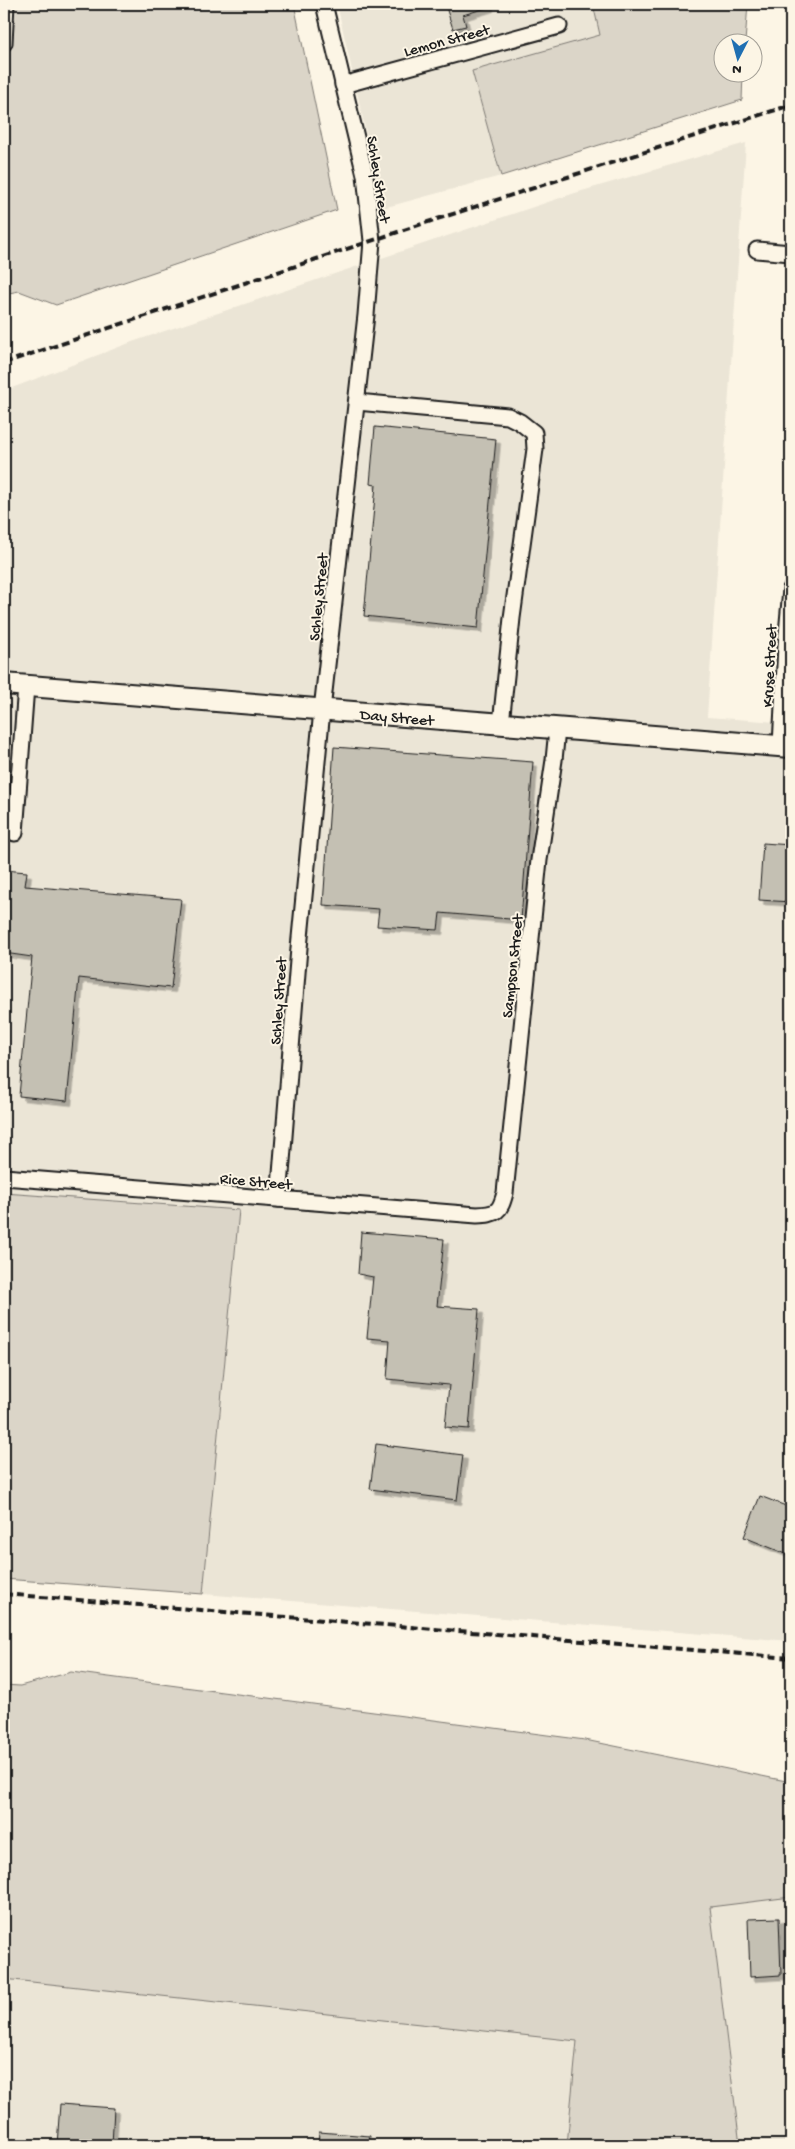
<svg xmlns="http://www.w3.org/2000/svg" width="795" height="2149" font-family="'Gochi Hand',sans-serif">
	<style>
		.built { fill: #ebe5d6 }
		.green { fill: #dbd5c8; stroke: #7c7872 }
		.building { fill: #c4c0b3; stroke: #1c1c1c; filter: url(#shadow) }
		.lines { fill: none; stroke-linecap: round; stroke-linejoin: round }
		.minor-casing { stroke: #1c1c1c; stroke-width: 19 }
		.major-casing { stroke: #1c1c1c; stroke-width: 24 }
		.minor { stroke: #fcf5e5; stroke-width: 15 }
		.major { stroke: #fcf5e5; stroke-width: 20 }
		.rail { stroke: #1c1c1c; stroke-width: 4; stroke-dasharray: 8 4; stroke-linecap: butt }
		.labels { text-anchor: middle; stroke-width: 4; stroke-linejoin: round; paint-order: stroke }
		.street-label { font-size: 16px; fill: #1c1c1c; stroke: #fcf5e5 }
	</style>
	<defs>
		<filter id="shadow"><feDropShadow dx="4.5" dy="4.5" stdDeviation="0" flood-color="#0004"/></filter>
	</defs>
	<rect width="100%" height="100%" fill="#fcf5e5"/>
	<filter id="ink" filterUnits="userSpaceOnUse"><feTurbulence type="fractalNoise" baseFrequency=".02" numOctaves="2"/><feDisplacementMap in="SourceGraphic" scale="10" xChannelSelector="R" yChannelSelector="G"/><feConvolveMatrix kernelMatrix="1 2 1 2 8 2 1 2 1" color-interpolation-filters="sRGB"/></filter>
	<g filter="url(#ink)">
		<g class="built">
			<polygon points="337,4 593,4 600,35 472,71 501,176 383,208"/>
			<polygon points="746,143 707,717 791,723 791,1641 203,1594 239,1210 4,1193 4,391 132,342 575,193"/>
			<polygon points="791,1897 791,2145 740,2145 710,1906"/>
			<polygon points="4,1979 578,2041 567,2145 4,2145"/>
		</g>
		<g class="green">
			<polygon points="4,4 294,4 337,210 56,305 19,291 4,294"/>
			<polygon points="593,4 748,4 745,42 722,42 722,72 743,73 742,100 501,176 472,71 600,35"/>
			<polygon points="4,1193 239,1210 203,1594 4,1579"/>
			<polygon points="71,1672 585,1740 791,1782 791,1897 710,1907 740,2145 567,2145 577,2041 4,1979 4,1685 20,1686"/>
		</g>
		<g class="building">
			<polygon points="445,4 489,4 489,7 463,15 466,26 453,29"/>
			<polygon points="375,427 496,439 478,628 364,616 376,485 370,484"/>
			<polygon points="334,747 533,762 521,920 440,913 438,930 377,926 379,909 323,905"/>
			<polygon points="763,843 791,845 791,902 759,900"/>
			<polygon points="4,870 27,872 25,886 181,899 171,988 79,978 67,1101 19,1096 32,957 4,953"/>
			<polygon points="361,1232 444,1239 437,1306 479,1309 469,1429 445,1427 449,1385 387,1379 390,1340 367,1338 373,1277 358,1274"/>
			<polygon points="376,1444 463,1455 457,1500 370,1489"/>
			<polygon points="760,1496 791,1508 791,1556 744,1537"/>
			<polygon points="779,1918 781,1975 750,1977 748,1919"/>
			<polygon points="60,2104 114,2108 112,2145 57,2145"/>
			<polygon points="319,2132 370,2136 369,2145 318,2145"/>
		</g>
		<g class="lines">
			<g class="minor-casing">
				<g id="minor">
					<polyline points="4,43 6,4"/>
					<polyline points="343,85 559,26"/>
					<polyline points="757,250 791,253"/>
					<polyline points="357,402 508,416 520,422 534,433 535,449 512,618 501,724"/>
					<polyline points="781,746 786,645 791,589"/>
					<polyline points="15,833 26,686"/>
					<path d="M 4,1177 L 477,1215 C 497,1214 500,1212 505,1193 L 539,860 L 554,760 L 557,729"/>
					<polyline points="279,1199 299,948 322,710 366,315 372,241 365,175 324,4"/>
				</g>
			</g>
			<g class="major-casing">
				<polyline id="major" points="4,684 791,747"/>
			</g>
			<use href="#minor" class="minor"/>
			<use href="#major" class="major"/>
			<g class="rail">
				<polyline points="4,363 428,222 791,105"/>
				<polyline points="4,1594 791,1658"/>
			</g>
		</g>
	</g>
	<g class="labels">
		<g class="street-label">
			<text transform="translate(446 39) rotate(-15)" y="6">Lemon Street</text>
			<text transform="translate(380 179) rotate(81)" y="6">Schley Street</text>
			<text transform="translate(317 597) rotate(-84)" y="6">Schley Street</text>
			<text transform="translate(768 666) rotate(-87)" y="6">Kruse Street</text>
			<text transform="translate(397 716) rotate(5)" y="6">Day Street</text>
			<text transform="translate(511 966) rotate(-84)" y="6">Sampson Street</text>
			<text transform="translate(277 1001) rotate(-86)" y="6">Schley Street</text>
			<text transform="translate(256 1180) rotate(5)" y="6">Rice Street</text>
		</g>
	</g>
	<rect width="795" height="2149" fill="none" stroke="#fcf5e5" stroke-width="20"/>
	<rect x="10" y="10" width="775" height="2129" fill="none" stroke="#1c1c1c" stroke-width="2" filter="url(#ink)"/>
	<g transform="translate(738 58) rotate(186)"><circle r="24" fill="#fcf5e5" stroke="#a29e95"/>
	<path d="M0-4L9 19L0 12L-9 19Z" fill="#1f6fb2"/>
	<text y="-8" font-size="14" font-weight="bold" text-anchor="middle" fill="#1c1c1c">N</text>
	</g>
</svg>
